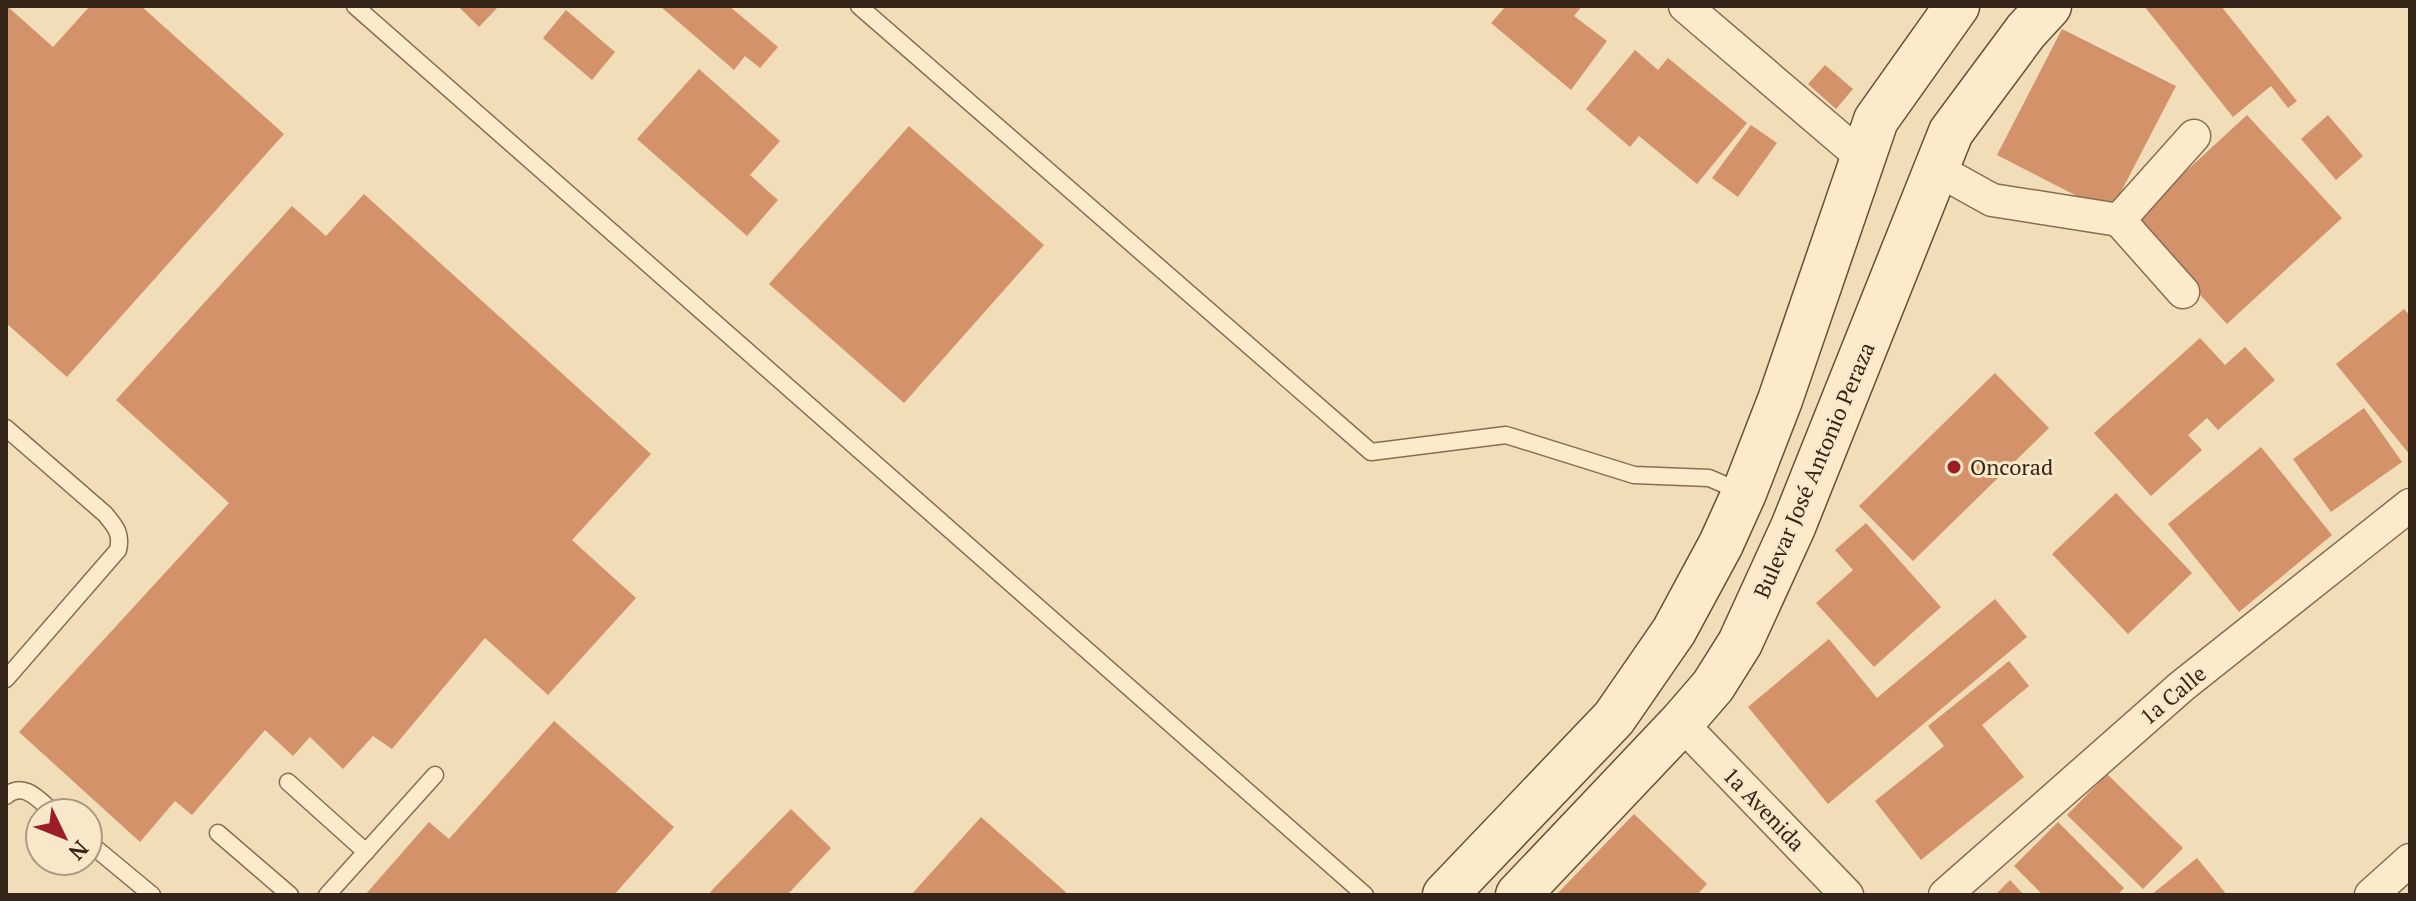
<svg xmlns="http://www.w3.org/2000/svg" width="2416" height="901" font-family="'PT Serif',serif">
	<style>
		.building { fill: #d3926a }
		.lines { fill: none; stroke-linecap: round; stroke-linejoin: round }
		.lane-casing { stroke: #886d52; stroke-width: 19 }
		.street-casing { stroke: #886d52; stroke-width: 35 }
		.secondary-casing { stroke: #694e35; stroke-width: 47 }
		.lane { stroke: #fcebcb; stroke-width: 16 }
		.street { stroke: #fcebcb; stroke-width: 32 }
		.secondary { stroke: #fcebcb; stroke-width: 44 }
		.poi-dot { fill: #9c1d23; stroke: #f8e8c8; stroke-width: 3 }
		.labels { text-anchor: middle; stroke-width: 6; stroke-linejoin: round; paint-order: stroke }
		.poi-label { font-size: 22px; fill: #352519; stroke: #f8e8c8; text-anchor: start }
		.street-label { font-size: 22px; fill: #352519; stroke: #f8e8c8 }
	</style>
	<rect width="100%" height="100%" fill="#f1deb8"/>
	<g class="building">
		<polygon points="7,6 53,47 90,6 141,6 284,134 67,377 6,323"/>
		<polygon points="458,6 499,6 479,27"/>
		<polygon points="660,6 729,6 778,47 760,68 745,56 734,70"/>
		<polygon points="1506,6 1582,6 1574,16 1607,41 1571,90 1491,23"/>
		<polygon points="2144,6 2221,6 2297,101 2288,108 2271,86 2233,117"/>
		<polygon points="566,10 615,52 592,80 543,38"/>
		<polygon points="2062,29 2176,86 2110,213 1997,155"/>
		<polygon points="1635,50 1658,70 1668,58 1747,123 1697,184 1639,136 1630,147 1586,109"/>
		<polygon points="1825,65 1853,89 1836,109 1808,84"/>
		<polygon points="699,69 780,141 750,175 778,200 747,236 637,139"/>
		<polygon points="2247,115 2342,218 2227,324 2132,221"/>
		<polygon points="2328,115 2363,156 2336,180 2301,139"/>
		<polygon points="1751,125 1777,143 1738,197 1712,178"/>
		<polygon points="909,126 1044,245 904,403 769,284"/>
		<polygon points="364,194 651,454 572,540 636,598 548,695 485,638 392,749 373,736 343,769 310,737 293,756 265,730 192,815 175,801 140,842 19,732 229,503 116,400 292,206 326,236"/>
		<polygon points="2404,309 2410,316 2410,455 2336,364"/>
		<polygon points="2200,338 2225,365 2245,347 2275,380 2218,430 2207,418 2188,435 2202,450 2151,496 2094,433"/>
		<polygon points="1995,373 2049,428 1913,561 1859,506"/>
		<polygon points="2364,408 2402,462 2331,512 2293,459"/>
		<polygon points="2261,447 2332,535 2239,612 2168,524"/>
		<polygon points="2116,493 2192,573 2128,634 2052,554"/>
		<polygon points="1866,523 1941,607 1874,667 1816,603 1853,570 1835,550"/>
		<polygon points="1995,599 2027,637 1828,804 1748,707 1829,639 1877,698"/>
		<polygon points="2009,661 2029,686 1982,725 2024,777 1921,860 1875,801 1944,746 1928,726"/>
		<polygon points="554,721 674,827 614,895 365,895 429,822 449,839"/>
		<polygon points="2107,774 2183,848 2143,889 2067,815"/>
		<polygon points="791,809 831,848 787,895 713,895 710,892"/>
		<polygon points="1634,814 1707,884 1697,895 1556,895"/>
		<polygon points="981,817 1069,895 911,895"/>
		<polygon points="2058,822 2124,888 2117,895 2043,895 2014,866"/>
		<polygon points="2197,858 2227,895 2151,895"/>
		<polygon points="2010,880 2024,895 1995,895"/>
	</g>
	<g class="lines">
		<g class="lane-casing">
			<g id="lane">
				<polyline points="355,6 1365,895"/>
				<polyline points="859,6 1371,452 1506,435 1634,475 1709,478 1742,492"/>
				<path d="M 6,428 L 105,514 C 115,526 122,533 118,550 L 6,679"/>
				<polyline points="288,782 366,852"/>
				<path d="M 6,796 C 24,780 40,801 54,813"/>
				<polyline points="218,833 290,895"/>
				<polyline points="88,842 152,895"/>
				<polyline points="327,895 435,775"/>
			</g>
		</g>
		<g class="street-casing">
			<g id="street">
				<polyline points="1685,6 1863,158"/>
				<polyline points="1938,170 1992,200 2119,220 2194,136"/>
				<polyline points="2119,220 2183,292"/>
				<polyline points="1681,723 1847,895"/>
				<polyline points="1945,895 2182,686 2410,505"/>
				<polyline points="2371,895 2410,860"/>
			</g>
		</g>
		<g class="secondary-casing">
			<g id="secondary">
				<polyline points="1445,895 1614,718 1674,631 1721,544 1744,493 1780,400 1876,120 1957,6"/>
				<polyline points="1518,895 1681,723 1713,686 1740,643 1793,527 1951,132 2026,31 2049,6"/>
			</g>
		</g>
		<use href="#lane" class="lane"/>
		<use href="#street" class="street"/>
		<use href="#secondary" class="secondary"/>
	</g>
	<circle class="poi-dot" cx="1954" cy="467" r="8"/>
	<g class="labels">
		<g class="poi-label">
			<text x="1970" y="475">Oncorad</text>
		</g>
		<g class="street-label">
			<text transform="translate(1814 470) rotate(-67)" y="8">Bulevar José Antonio Peraza</text>
			<text transform="translate(2173 695) rotate(-40)" y="8">1a Calle</text>
			<text transform="translate(1764 809) rotate(46)" y="8">1a Avenida</text>
		</g>
	</g>
	<rect width="2416" height="901" fill="none" stroke="#352519" stroke-width="16"/>
	<g transform="translate(64 837) rotate(133)"><circle r="38" fill="#f8e8c8" stroke="#aa9a82" stroke-width="2"/>
	<path d="M0-6L14 30L0 20L-14 30Z" fill="#9c1d23"/>
	<text y="-12" font-size="22" font-weight="bold" text-anchor="middle" fill="#352519">N</text>
	</g>
</svg>
